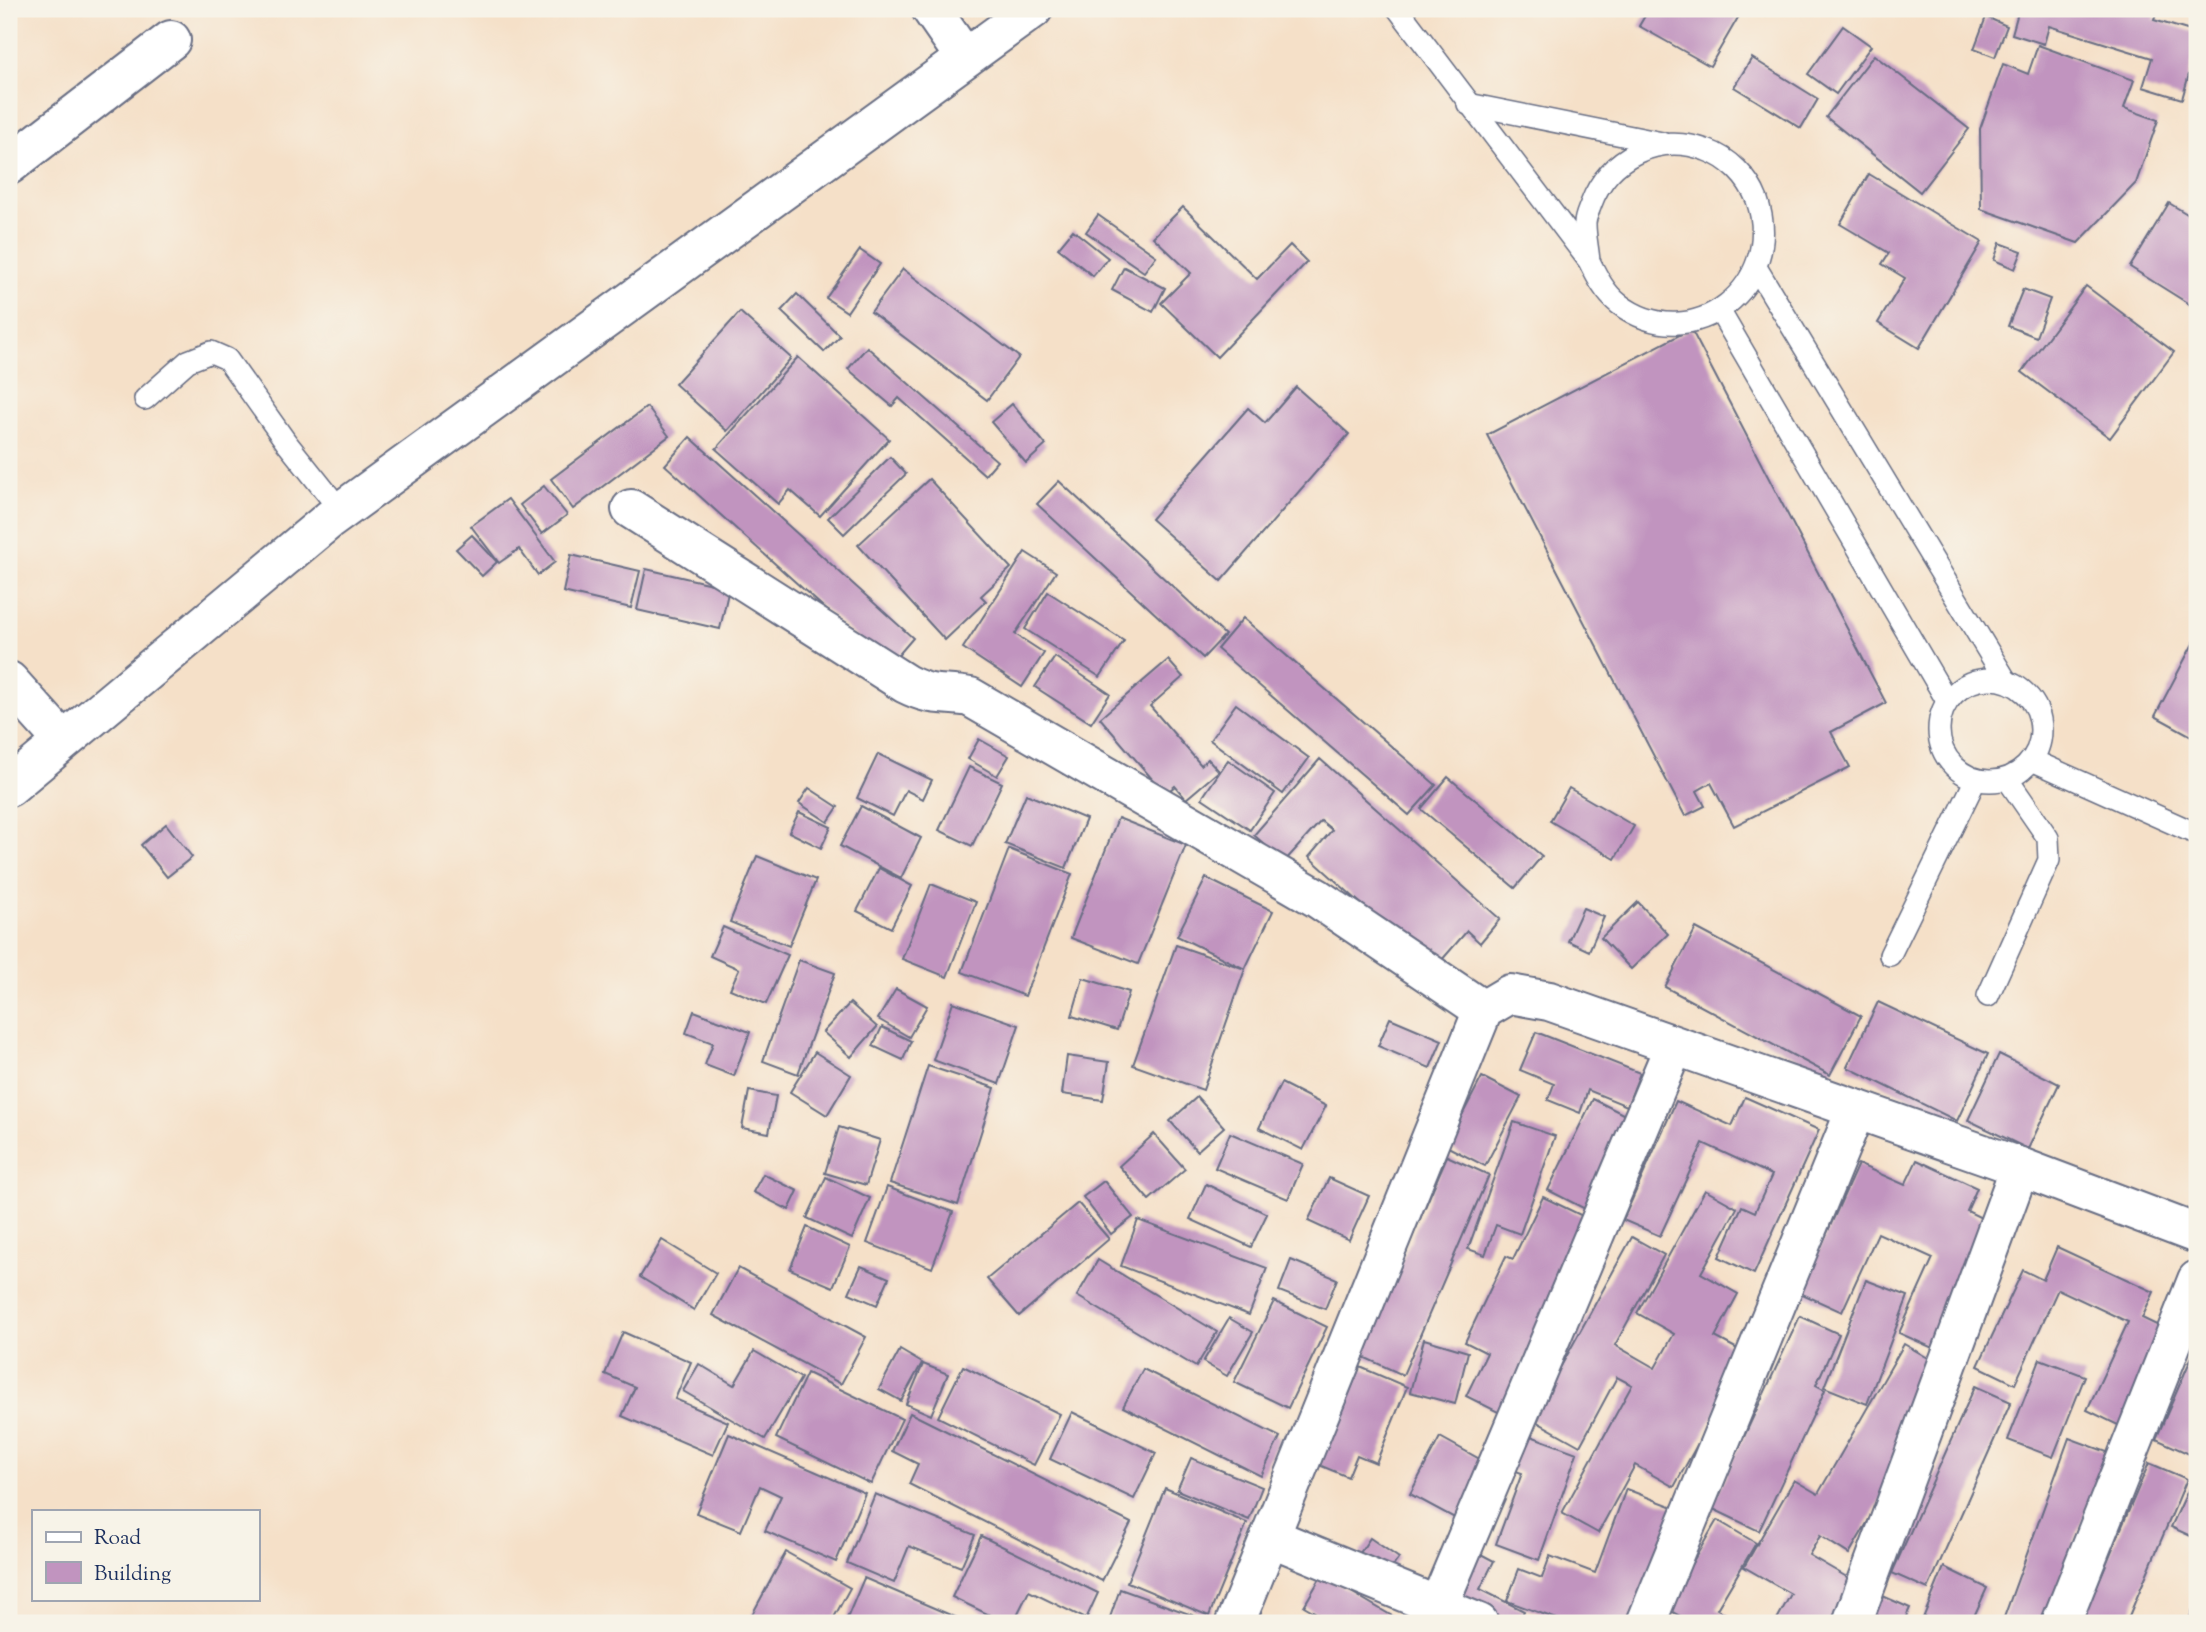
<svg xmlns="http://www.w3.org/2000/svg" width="2206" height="1632" font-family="'Sorts Mill Goudy',serif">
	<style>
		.building { fill: #c194bf }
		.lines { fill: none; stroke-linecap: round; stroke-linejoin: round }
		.lane-casing { stroke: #676d83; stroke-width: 24 }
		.street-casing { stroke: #676d83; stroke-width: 42 }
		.lane { stroke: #fff; stroke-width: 21 }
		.street { stroke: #fff; stroke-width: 38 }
	</style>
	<rect width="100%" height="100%" fill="#f7f3e8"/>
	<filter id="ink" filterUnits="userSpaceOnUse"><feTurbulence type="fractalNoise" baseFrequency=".0143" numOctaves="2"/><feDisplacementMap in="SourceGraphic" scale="14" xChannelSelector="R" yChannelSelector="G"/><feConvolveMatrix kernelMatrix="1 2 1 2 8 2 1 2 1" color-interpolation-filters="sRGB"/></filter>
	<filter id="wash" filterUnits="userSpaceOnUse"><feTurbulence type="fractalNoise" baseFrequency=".00686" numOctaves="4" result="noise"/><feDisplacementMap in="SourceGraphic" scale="28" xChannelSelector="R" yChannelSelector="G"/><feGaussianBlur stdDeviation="1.57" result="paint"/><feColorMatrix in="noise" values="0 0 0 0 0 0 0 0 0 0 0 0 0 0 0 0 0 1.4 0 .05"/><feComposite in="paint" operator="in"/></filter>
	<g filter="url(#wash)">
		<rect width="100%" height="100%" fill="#f5e0c8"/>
		<g id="blocks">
			<g class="building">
				<polygon points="1649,9 1743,9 1710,66 1639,26"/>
				<polygon points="2019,9 2158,9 2154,20 2197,33 2197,46 2182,99 2143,87 2152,58 2049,26 2044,44 2012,34"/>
				<polygon points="1986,17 2007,26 1995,57 1974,49"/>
				<polygon points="1843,26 1871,46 1836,94 1808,74"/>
				<polygon points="2038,45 2134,80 2124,108 2158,120 2136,183 2078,243 1981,209 1980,129 2003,64 2028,74"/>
				<polygon points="1874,55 1969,129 1920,192 1826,117"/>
				<polygon points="1752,58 1818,99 1801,128 1734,87"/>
				<polygon points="1869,174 1982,242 1919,348 1878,323 1905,278 1882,264 1889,253 1840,224"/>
				<polygon points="2169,203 2197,220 2197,309 2130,267"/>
				<polygon points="1183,207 1257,279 1290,245 1307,262 1217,357 1161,303 1191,273 1153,237"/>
				<polygon points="1098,215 1156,256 1144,272 1086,232"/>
				<polygon points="1073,230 1108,258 1093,276 1058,248"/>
				<polygon points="2000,243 2022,251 2015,269 1994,260"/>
				<polygon points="860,250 880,264 847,312 826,298"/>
				<polygon points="1124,267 1165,288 1153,312 1112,290"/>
				<polygon points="903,269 1019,357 987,400 871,312"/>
				<polygon points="2086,286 2174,352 2110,438 2022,372"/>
				<polygon points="2023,289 2050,299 2036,337 2008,326"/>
				<polygon points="797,294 840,336 824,352 781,311"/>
				<polygon points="740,312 791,358 727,431 675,384"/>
				<polygon points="1691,329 1886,703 1831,732 1850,767 1734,826 1711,783 1697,791 1705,806 1685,816 1487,435"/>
				<polygon points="867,347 997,461 985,475 899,398 892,406 848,369"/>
				<polygon points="798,357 889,439 820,516 790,490 778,504 716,449"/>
				<polygon points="1296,387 1349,434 1221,581 1151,519 1248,408 1265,423"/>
				<polygon points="1012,404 1046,445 1026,463 991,422"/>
				<polygon points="647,407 669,436 573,509 551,479"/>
				<polygon points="690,437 913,638 889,666 665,465"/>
				<polygon points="890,457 906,474 844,534 828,518"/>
				<polygon points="929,479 1011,568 981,596 986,601 945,640 858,545"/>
				<polygon points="1059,481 1225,635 1203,658 1037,504"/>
				<polygon points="544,486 567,515 542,534 520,505"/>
				<polygon points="508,499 555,562 538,575 519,549 499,563 471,526"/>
				<polygon points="472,535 497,562 482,576 456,549"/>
				<polygon points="1025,552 1056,572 1015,634 1044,653 1022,687 963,648"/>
				<polygon points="571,555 640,571 631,608 563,592"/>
				<polygon points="646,569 729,588 720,629 637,610"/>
				<polygon points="1048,592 1124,641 1100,677 1025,629"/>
				<polygon points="1243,618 1436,785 1409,815 1217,649"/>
				<polygon points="2197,636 2197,739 2155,716"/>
				<polygon points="1055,657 1110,694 1091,723 1035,687"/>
				<polygon points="1168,660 1183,677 1150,706 1201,765 1208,759 1219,771 1186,799 1175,786 1165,794 1100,718"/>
				<polygon points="1236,704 1309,758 1283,794 1210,740"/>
				<polygon points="979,739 1009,756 997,776 968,759"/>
				<polygon points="878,754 932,780 923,799 906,790 893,816 857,798"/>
				<polygon points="1320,759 1500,919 1480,943 1467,931 1434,969 1309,857 1332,830 1321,821 1284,862 1254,835"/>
				<polygon points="1228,760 1275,793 1250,830 1202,798"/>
				<polygon points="969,767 1002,783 972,846 939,830"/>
				<polygon points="1448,777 1542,856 1515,888 1421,809"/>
				<polygon points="809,788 838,807 828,822 799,803"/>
				<polygon points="1569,788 1634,826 1615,859 1550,821"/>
				<polygon points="1026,794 1086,819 1066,868 1005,844"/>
				<polygon points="861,806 921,838 901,878 840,846"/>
				<polygon points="799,812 831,827 821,848 789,832"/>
				<polygon points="1118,818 1186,845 1138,964 1071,938"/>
				<polygon points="166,824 192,857 167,877 141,845"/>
				<polygon points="1009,849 1072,874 1025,996 962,972"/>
				<polygon points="757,856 816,880 789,946 730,922"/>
				<polygon points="879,868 912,886 891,928 857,911"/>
				<polygon points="1206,878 1273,911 1245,969 1177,936"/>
				<polygon points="931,884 976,902 947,977 902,959"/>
				<polygon points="1638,902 1668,934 1631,969 1601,938"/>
				<polygon points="1583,908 1604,917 1589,951 1568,941"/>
				<polygon points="723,927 788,955 766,1004 730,989 739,969 710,956"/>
				<polygon points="1696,928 1861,1016 1830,1075 1665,987"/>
				<polygon points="1176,945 1245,969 1203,1090 1133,1065"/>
				<polygon points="799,960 835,973 798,1074 763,1061"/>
				<polygon points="1083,978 1129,992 1117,1030 1072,1016"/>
				<polygon points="896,989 927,1006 909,1037 878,1019"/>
				<polygon points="953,1002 1019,1025 999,1084 933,1060"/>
				<polygon points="1878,1002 1988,1054 1957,1121 1847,1067"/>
				<polygon points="850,1003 877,1027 851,1057 823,1032"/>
				<polygon points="694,1011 750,1032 734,1076 705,1065 713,1043 686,1033"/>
				<polygon points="1390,1018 1442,1040 1430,1068 1378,1046"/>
				<polygon points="882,1027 911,1041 903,1060 873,1046"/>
				<polygon points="1536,1032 1640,1073 1627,1106 1588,1090 1580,1113 1548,1100 1554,1084 1520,1070"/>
				<polygon points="815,1052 851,1075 827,1115 790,1092"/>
				<polygon points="1999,1054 2059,1084 2028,1149 1968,1120"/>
				<polygon points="1067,1056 1109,1062 1103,1100 1062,1094"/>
				<polygon points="928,1066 995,1088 958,1205 890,1183"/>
				<polygon points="1482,1077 1521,1097 1485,1166 1446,1146"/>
				<polygon points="1281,1083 1326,1106 1303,1150 1259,1128"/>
				<polygon points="749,1091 776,1096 769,1133 742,1128"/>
				<polygon points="1197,1097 1224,1127 1197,1151 1170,1121"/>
				<polygon points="1745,1097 1819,1130 1754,1274 1719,1257 1742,1206 1755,1212 1772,1175 1703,1143 1660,1236 1623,1220 1676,1101 1732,1126"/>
				<polygon points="1593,1099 1635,1120 1589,1211 1548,1190"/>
				<polygon points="1514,1122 1555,1136 1520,1234 1496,1225 1485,1255 1468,1249"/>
				<polygon points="839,1127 880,1140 866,1185 825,1173"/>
				<polygon points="1230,1133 1303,1164 1288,1199 1215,1168"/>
				<polygon points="1154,1134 1185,1169 1149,1200 1119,1166"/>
				<polygon points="1447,1156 1489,1175 1403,1375 1361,1356"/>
				<polygon points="1917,1160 1977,1188 1967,1211 2002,1228 1946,1354 1899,1333 1933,1258 1878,1233 1842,1312 1800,1293 1858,1164 1905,1185"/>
				<polygon points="763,1174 798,1191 789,1210 753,1192"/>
				<polygon points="826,1177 870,1198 852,1239 807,1218"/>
				<polygon points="1329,1178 1369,1196 1349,1240 1308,1221"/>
				<polygon points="1104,1181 1133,1217 1111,1234 1083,1197"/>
				<polygon points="1206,1184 1267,1214 1251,1247 1190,1219"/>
				<polygon points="887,1187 953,1212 932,1268 867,1243"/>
				<polygon points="1705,1190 1737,1208 1701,1273 1738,1294 1715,1337 1747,1354 1674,1487 1635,1465 1598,1533 1562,1513 1632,1385 1617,1377 1580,1446 1532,1419 1632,1237 1664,1255 1615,1345 1655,1368 1674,1334 1637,1313"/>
				<polygon points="1543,1197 1593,1221 1500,1413 1466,1396 1487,1353 1465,1342 1506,1256 1513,1259"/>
				<polygon points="1078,1203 1109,1239 1019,1316 987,1279"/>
				<polygon points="1138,1220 1267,1268 1249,1315 1121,1266"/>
				<polygon points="807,1227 850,1247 833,1287 790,1269"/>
				<polygon points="662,1240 716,1273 694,1310 640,1277"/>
				<polygon points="2057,1247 2154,1292 2142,1318 2169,1331 2124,1428 2087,1410 2128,1322 2058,1289 2015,1384 1978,1366 2023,1270 2043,1280"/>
				<polygon points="1098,1260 1217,1332 1196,1367 1077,1296"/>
				<polygon points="1291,1260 1337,1279 1325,1309 1279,1291"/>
				<polygon points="861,1266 889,1278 877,1305 849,1293"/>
				<polygon points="738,1268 866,1337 841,1384 713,1315"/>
				<polygon points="1866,1280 1908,1296 1867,1404 1824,1387"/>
				<polygon points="1274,1301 1327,1327 1288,1408 1234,1382"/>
				<polygon points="1800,1316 1839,1334 1816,1385 1825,1390 1759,1531 1711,1508"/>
				<polygon points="1229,1318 1253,1332 1227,1376 1203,1362"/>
				<polygon points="623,1332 691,1362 675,1399 728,1422 713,1455 622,1416 635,1387 605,1374"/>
				<polygon points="1424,1339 1468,1352 1455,1404 1410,1392"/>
				<polygon points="1904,1344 1954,1373 1849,1554 1820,1536 1809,1555 1857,1583 1834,1623 1775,1623 1791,1594 1744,1567 1794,1480 1818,1494"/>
				<polygon points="2197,1345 2197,1455 2196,1457 2156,1439"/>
				<polygon points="900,1350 922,1363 901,1401 879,1389"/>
				<polygon points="754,1351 801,1378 765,1439 683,1391 699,1364 734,1385"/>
				<polygon points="2040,1359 2085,1376 2053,1457 2008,1440"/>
				<polygon points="923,1364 948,1374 931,1415 906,1404"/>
				<polygon points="963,1366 1060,1414 1034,1465 938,1417"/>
				<polygon points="1360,1367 1407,1387 1376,1463 1357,1455 1348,1477 1319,1465"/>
				<polygon points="1143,1369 1280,1437 1261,1476 1123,1407"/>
				<polygon points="807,1373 902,1419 871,1484 776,1438"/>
				<polygon points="1975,1386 2011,1402 1928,1589 1892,1573"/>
				<polygon points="1072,1412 1156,1453 1134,1499 1050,1459"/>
				<polygon points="910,1413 1131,1523 1102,1581 909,1484 918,1464 892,1451"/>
				<polygon points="1520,1432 1577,1453 1539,1560 1496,1544 1522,1473 1507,1468"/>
				<polygon points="729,1434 865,1493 836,1562 765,1531 781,1496 760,1486 741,1531 696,1513"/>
				<polygon points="1440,1437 1492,1466 1462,1522 1410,1494"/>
				<polygon points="2069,1438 2107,1452 2045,1623 2002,1623"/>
				<polygon points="1191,1458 1262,1487 1249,1520 1177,1490"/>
				<polygon points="2149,1463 2187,1479 2126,1623 2081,1623"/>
				<polygon points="2197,1471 2197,1539 2171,1527"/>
				<polygon points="1165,1488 1247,1523 1209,1616 1127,1582"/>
				<polygon points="1626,1489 1676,1508 1638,1623 1568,1623 1507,1601 1519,1569 1542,1578 1550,1556 1595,1573"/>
				<polygon points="875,1494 975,1535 961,1567 909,1546 894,1583 847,1563"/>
				<polygon points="1717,1520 1756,1543 1717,1609 1741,1623 1692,1623 1666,1608"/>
				<polygon points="981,1536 1098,1593 1086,1619 1029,1591 1013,1623 1006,1623 952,1597"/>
				<polygon points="1370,1538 1399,1558 1388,1573 1360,1553"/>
				<polygon points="1475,1551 1494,1561 1480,1589 1524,1611 1519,1623 1486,1623 1448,1604"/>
				<polygon points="786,1552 850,1588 831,1623 748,1622"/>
				<polygon points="1944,1567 1987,1588 1971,1623 1921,1623"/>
				<polygon points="1322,1575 1404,1623 1334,1623 1304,1606"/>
				<polygon points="864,1578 969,1623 845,1623"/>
				<polygon points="1120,1589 1206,1620 1205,1623 1108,1623"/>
				<polygon points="1876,1593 1910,1608 1903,1623 1863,1623"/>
				<polygon points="2197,1598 2197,1623 2188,1623"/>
			</g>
		</g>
	</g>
	<g filter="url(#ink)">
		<use href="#blocks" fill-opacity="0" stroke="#676d83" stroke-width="2"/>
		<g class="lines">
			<g class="lane-casing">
				<g id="lane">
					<path d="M 1398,9 L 1589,261 C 1597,277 1605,293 1619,304 C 1693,360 1786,284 1757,200 C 1748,177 1729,158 1706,150 C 1658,132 1608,157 1591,204 C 1589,210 1585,217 1585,224 C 1585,236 1588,249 1589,261"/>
					<polyline points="1468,104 1662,143"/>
					<polyline points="1757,269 2005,679"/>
					<polyline points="1719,310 1946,699"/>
					<polyline points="145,399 188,361 211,352 227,359 286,442 341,511"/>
					<circle cx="1990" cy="730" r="51"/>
					<polyline points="2034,761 2197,834"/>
					<polyline points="1890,955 1975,781"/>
					<polyline points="1988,996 2049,860 2048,838 2008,780"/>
				</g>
			</g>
			<g class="street-casing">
				<g id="street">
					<polyline points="931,9 965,58"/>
					<polyline points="9,165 171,40"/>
					<path d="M 631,509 L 906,684 C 934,698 941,692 970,697 L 1317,898 L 1483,1010"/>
					<polyline points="9,681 63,741"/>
					<polyline points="9,787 329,520 1033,9"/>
					<polyline points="1270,1537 1479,1623"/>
					<polyline points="1235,1623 1483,1010 1510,994 1549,1001 2020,1167 2197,1234"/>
					<polyline points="1431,1623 1674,1046"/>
					<polyline points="1646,1623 1856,1109"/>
					<polyline points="1852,1623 2020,1167"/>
					<polyline points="2061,1623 2197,1280"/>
				</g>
			</g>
			<use href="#lane" class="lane"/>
			<use href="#street" class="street"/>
		</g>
	</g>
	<rect width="2206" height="1632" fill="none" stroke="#f7f3e8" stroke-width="35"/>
	<rect x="32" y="1510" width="228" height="91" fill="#f7f3e8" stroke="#9fa5b1" stroke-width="2"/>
	<rect x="46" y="1532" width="35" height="10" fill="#ffffff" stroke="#9fa5b1" stroke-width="2"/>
	<text x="94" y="1544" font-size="21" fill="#1b2f5e">Road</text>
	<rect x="46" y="1562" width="35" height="21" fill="#c194bf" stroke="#9fa5b1" stroke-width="2"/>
	<text x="94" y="1580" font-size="21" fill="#1b2f5e">Building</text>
</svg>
